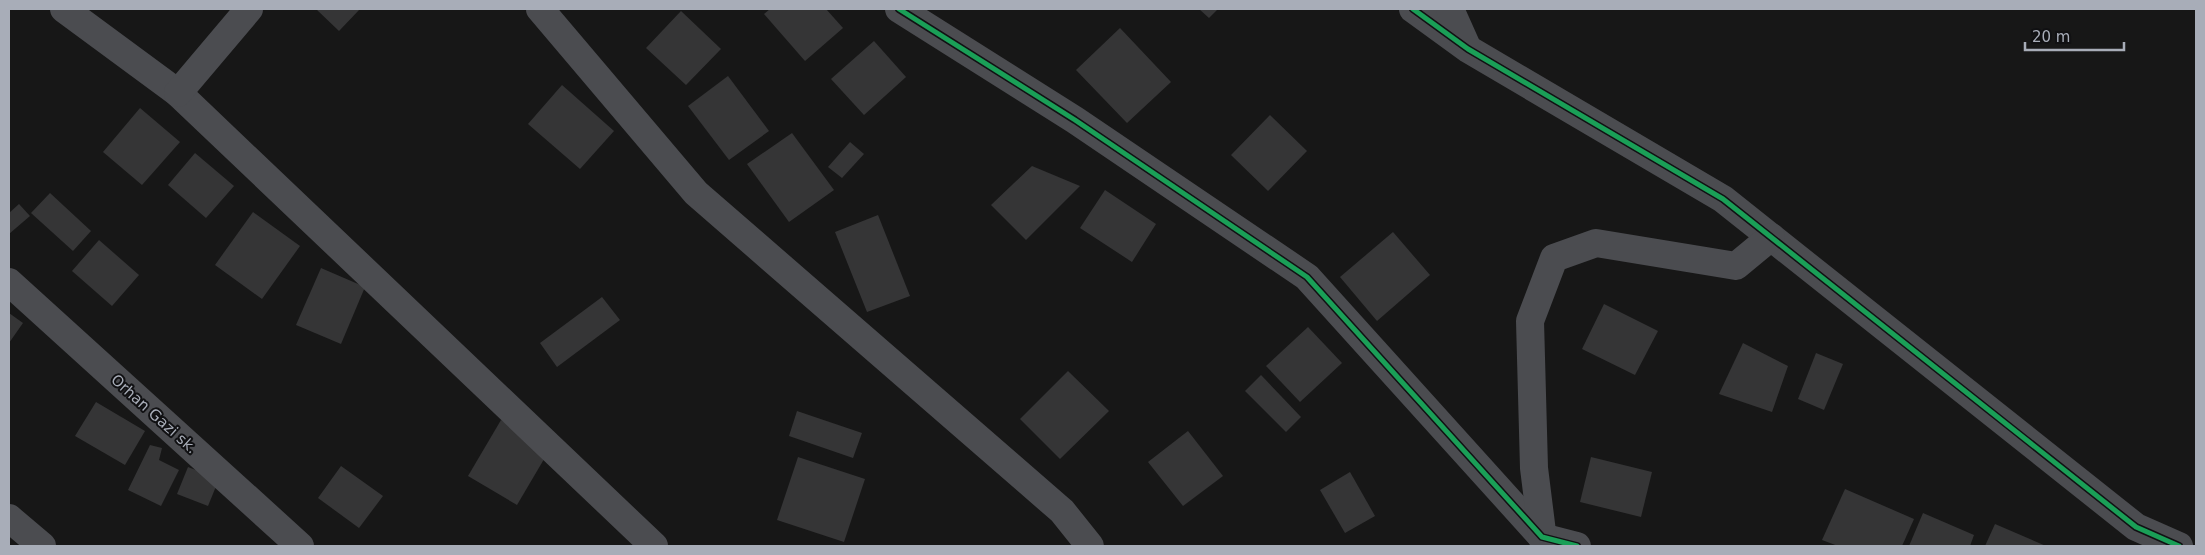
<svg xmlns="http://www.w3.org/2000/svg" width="2205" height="555" font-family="'DejaVu Sans',sans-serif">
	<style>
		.building { fill: #353536 }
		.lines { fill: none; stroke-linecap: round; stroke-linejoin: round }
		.minor { stroke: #4b4c50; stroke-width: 28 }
		.cycleway-casing { stroke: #111113; stroke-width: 8 }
		.cycleway { stroke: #1a9f57; stroke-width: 5 }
		.labels { text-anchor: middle; stroke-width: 4; stroke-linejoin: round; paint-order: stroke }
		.street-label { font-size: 15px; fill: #a8adb8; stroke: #111113 }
	</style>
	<rect width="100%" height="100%" fill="#171717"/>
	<g class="building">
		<polygon points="316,9 360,9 339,31"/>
		<polygon points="770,9 826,9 843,28 805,61 764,14"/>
		<polygon points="1199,9 1218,9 1209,18"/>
		<polygon points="681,11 721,49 686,85 646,48"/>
		<polygon points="1120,28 1171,82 1127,123 1076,70"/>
		<polygon points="874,41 906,77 864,115 831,79"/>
		<polygon points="728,76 769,131 729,160 688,106"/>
		<polygon points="562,85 614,131 580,169 528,124"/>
		<polygon points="140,108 180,142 142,185 103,152"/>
		<polygon points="1270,115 1307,151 1268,191 1231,155"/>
		<polygon points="792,133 834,190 789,222 747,164"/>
		<polygon points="850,142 864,154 842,178 828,167"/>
		<polygon points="195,153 234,186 206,218 168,185"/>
		<polygon points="1032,166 1080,186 1026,240 991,205"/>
		<polygon points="1105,190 1156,224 1132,262 1080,228"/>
		<polygon points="50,193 91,231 73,251 31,213"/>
		<polygon points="19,204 30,216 9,234 9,213"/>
		<polygon points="253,212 300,246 262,299 215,265"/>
		<polygon points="878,215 910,296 867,312 835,232"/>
		<polygon points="1393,232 1430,275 1377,321 1340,277"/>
		<polygon points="99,240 139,275 112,306 72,271"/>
		<polygon points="321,268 365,287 341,344 296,325"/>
		<polygon points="602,297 620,320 557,367 540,343"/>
		<polygon points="1604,304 1658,331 1635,375 1582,349"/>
		<polygon points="9,313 23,323 9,343"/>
		<polygon points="1308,327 1342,363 1300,402 1266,366"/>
		<polygon points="1743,343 1788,366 1772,412 1719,394"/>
		<polygon points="1816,353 1843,364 1824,410 1798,399"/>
		<polygon points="1068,371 1109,411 1060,459 1020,419"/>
		<polygon points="1261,375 1301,417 1286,432 1245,391"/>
		<polygon points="96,402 145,431 125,465 75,436"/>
		<polygon points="797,411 862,433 853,458 789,436"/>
		<polygon points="501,420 550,449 517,505 468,476"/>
		<polygon points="1188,431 1223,476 1183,506 1148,462"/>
		<polygon points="150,445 162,448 159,460 179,470 161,506 128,490"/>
		<polygon points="798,457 865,479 844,542 777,520"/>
		<polygon points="1591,457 1652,472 1641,517 1580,502"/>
		<polygon points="341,466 383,496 359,528 318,498"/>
		<polygon points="188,467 219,479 208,506 177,494"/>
		<polygon points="1350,472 1375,516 1345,533 1320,490"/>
		<polygon points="1845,489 1914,519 1902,546 1838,546 1822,540"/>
		<polygon points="1923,513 1974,535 1970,546 1909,546"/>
		<polygon points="1995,524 2046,546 1985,546"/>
	</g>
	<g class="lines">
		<g class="minor">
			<polyline points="64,9 178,93 654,546"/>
			<polyline points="540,9 696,193 1062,511 1090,546"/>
			<polyline points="899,9 1075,120 1307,277 1542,537 1577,546"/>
			<polyline points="1413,9 1468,49 1723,199 2136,527 2179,546"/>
			<polyline points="1450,9 1467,47"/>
			<polyline points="178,93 249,9"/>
			<polyline points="9,282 300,546"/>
			<polyline points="9,518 42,546"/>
			<polyline points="1543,540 1534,468 1530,321 1554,258 1596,243 1736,266 1771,237"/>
		</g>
		<g class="cycleway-casing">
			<g id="cycleway">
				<polyline points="899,9 1075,120 1307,277 1542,537 1577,546"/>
				<polyline points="1413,9 1468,49 1723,199 2136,527 2179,546"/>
			</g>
		</g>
		<use href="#cycleway" class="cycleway"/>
	</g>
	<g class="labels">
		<g class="street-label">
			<text transform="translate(154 414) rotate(42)" y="5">Orhan Gazi sk.</text>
		</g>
	</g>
	<rect width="2205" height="555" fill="none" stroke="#a8adb8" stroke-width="20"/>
	<path d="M2025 42v8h99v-8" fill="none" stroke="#a8adb8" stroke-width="2.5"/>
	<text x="2032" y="42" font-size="15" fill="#a8adb8" stroke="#111113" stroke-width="4" paint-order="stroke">20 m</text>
</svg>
